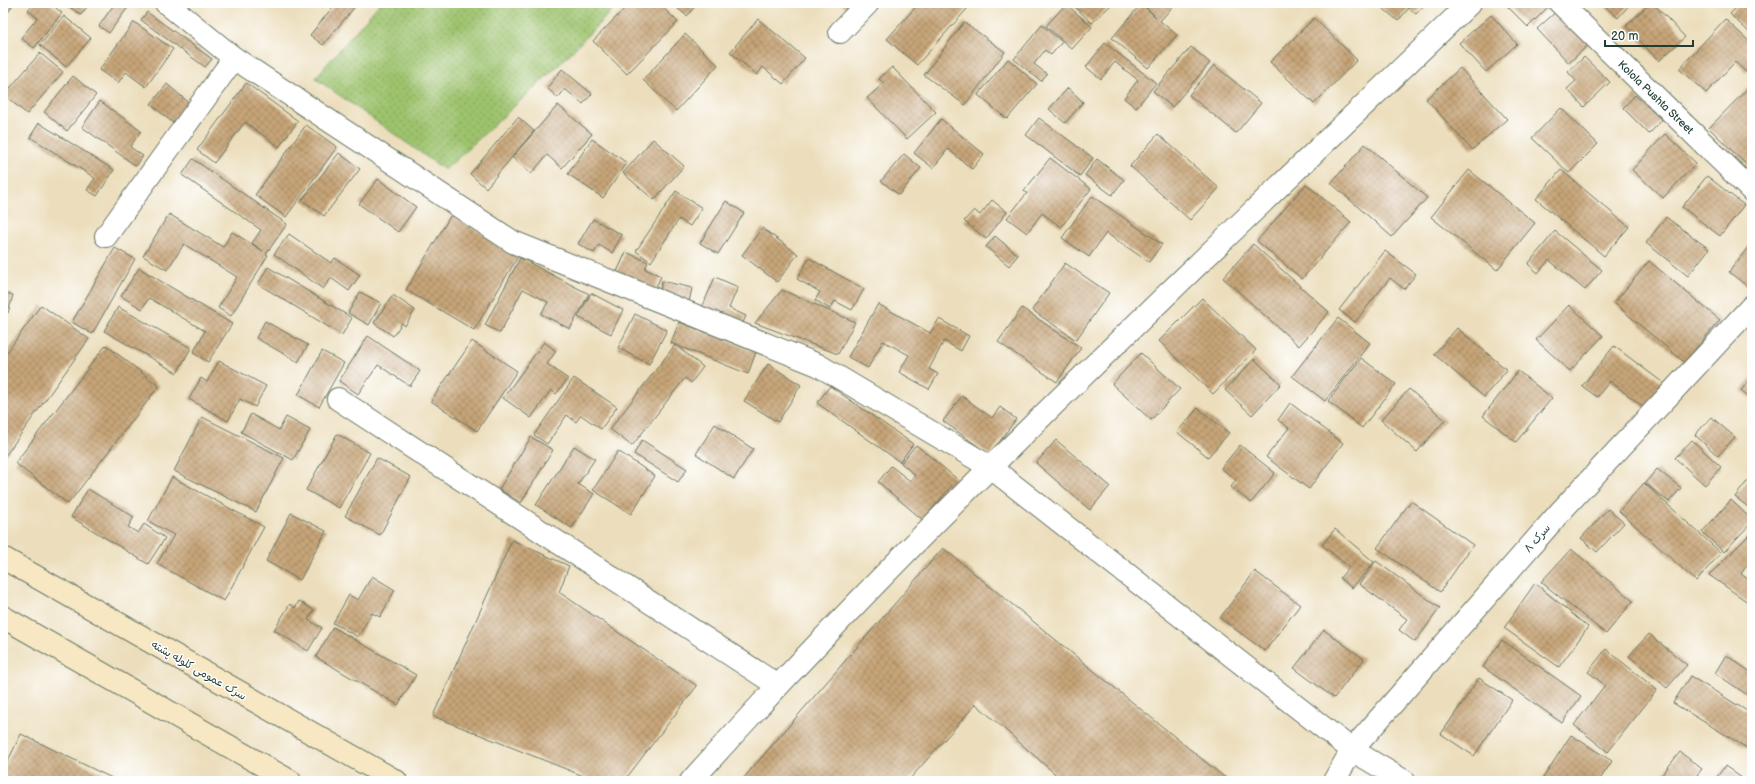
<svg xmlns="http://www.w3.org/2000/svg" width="1755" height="784" font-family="'Balsamiq Sans','Playpen Sans Arabic',sans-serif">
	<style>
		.green { fill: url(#green-dots); stroke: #5e8050 }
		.building { fill: url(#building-cross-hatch) }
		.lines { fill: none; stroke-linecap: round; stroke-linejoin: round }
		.street-casing { stroke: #677564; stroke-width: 24 }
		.secondary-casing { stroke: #677564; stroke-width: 24 }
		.street { stroke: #fff; stroke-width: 22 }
		.secondary { stroke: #f7e8c3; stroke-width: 22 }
		.labels { text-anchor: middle; stroke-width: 3; stroke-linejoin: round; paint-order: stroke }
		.street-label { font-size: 11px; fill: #1f3d34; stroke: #fff }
	</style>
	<defs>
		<pattern id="green-dots" width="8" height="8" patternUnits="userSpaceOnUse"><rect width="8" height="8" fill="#9dc36d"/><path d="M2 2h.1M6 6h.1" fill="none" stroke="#7fa05a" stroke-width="1.8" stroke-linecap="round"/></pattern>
		<pattern id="building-cross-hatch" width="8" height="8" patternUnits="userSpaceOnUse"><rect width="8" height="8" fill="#c7a578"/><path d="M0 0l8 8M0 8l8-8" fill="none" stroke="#a18863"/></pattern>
	</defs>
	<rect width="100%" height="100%" fill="#fff"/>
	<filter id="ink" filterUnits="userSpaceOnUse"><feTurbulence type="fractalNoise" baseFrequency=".025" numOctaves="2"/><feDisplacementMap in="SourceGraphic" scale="8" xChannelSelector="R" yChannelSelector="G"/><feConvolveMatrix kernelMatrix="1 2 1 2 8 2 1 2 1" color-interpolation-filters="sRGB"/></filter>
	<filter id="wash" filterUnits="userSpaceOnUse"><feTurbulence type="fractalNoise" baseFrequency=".012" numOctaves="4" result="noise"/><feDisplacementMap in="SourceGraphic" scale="16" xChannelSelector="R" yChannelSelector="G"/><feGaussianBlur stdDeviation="0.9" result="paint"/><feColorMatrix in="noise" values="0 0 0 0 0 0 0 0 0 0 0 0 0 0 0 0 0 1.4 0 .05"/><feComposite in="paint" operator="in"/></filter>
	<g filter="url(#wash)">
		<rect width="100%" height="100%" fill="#ecdebc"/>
		<polygon class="green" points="380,3 619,3 560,64 445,170 315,78"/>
		<g id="blocks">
			<g class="building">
				<polygon points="3,3 14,3 3,20"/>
				<polygon points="34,3 50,3 62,13 34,48 21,38 37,18 28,10"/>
				<polygon points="64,3 90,3 81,15"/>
				<polygon points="115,3 131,3 109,33 99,26"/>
				<polygon points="336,3 358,3 323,45 310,35"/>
				<polygon points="630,3 658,3 678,22 627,74 593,41"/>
				<polygon points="671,3 698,3 687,16"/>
				<polygon points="840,3 857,3 850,12"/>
				<polygon points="919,3 961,3 967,9 917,65 887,39"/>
				<polygon points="1071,3 1113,3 1092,23"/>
				<polygon points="1141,3 1176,3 1160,21 1177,35 1148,68 1112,38 1141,4 1156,17"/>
				<polygon points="1377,3 1426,3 1416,14 1409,8 1398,21"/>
				<polygon points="1504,3 1549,3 1551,4 1528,27"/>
				<polygon points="1602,3 1631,3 1618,18"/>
				<polygon points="1650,3 1653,3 1685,37 1659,61 1626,26"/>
				<polygon points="1741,3 1752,3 1752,35 1730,14"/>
				<polygon points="1066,4 1092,27 1072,49 1046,26"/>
				<polygon points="1559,9 1590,43 1569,63 1537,29"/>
				<polygon points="147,12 212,59 205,67 141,20"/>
				<polygon points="1491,15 1517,44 1486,72 1459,43"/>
				<polygon points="64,16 91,38 66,67 40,45"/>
				<polygon points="1314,18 1357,60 1314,104 1270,62"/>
				<polygon points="758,19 805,58 783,84 763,67 757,75 730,52"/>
				<polygon points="1725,19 1752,44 1752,66 1746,72 1735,62 1706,93 1679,69"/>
				<polygon points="134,22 173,49 146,87 126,72 118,83 99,70"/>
				<polygon points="964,22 1005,52 965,105 924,75"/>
				<polygon points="1042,25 1062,42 1051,55 1045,50 1034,64 1047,74 1041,81 1014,59"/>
				<polygon points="685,34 718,65 676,111 643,80"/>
				<polygon points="1105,43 1156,83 1136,108 1124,98 1138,80 1115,62 1101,79 1086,67"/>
				<polygon points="1191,47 1210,63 1172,107 1153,91"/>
				<polygon points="40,53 63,72 27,114 4,95"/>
				<polygon points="1584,57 1610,82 1584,107 1567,89 1576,81 1568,72"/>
				<polygon points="1008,59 1037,84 1007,119 978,95"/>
				<polygon points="1214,65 1261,103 1236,133 1189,95"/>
				<polygon points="892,67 936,112 907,139 867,98 884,83 879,79"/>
				<polygon points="1460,68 1507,119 1472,150 1426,99"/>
				<polygon points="562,69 592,94 583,104 565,89 558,98 547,88"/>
				<polygon points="73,76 96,95 67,131 44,112"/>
				<polygon points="246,83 298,121 279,147 245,122 214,163 197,150"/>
				<polygon points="167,84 189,103 173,123 151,104"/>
				<polygon points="1752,84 1752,170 1709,128"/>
				<polygon points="1068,88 1083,102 1065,123 1049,109"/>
				<polygon points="1635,95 1662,120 1649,134 1623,108"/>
				<polygon points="100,101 141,131 130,147 143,156 136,166 82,127"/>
				<polygon points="558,105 592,134 562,168 547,155 531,174 512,157"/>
				<polygon points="1561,108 1598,144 1569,173 1532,138"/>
				<polygon points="518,117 534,131 486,188 470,174"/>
				<polygon points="1039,118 1093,158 1080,176 1026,135"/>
				<polygon points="941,119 984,154 972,169 948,149 933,168 914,153"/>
				<polygon points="39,123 114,170 97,196 87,190 95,178 30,137"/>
				<polygon points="306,125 337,147 286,217 255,195"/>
				<polygon points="1158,134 1219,188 1190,220 1130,166"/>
				<polygon points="1665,134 1696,163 1663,198 1632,170"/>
				<polygon points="592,139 627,163 603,198 568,174"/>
				<polygon points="653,139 684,166 654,200 623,173"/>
				<polygon points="1365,144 1427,198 1392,237 1331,183"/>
				<polygon points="339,153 360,169 324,216 302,200"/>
				<polygon points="904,154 921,168 899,195 881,181"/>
				<polygon points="1050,158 1091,189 1061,227 1042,213 1027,233 1007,218 1027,193 1024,191"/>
				<polygon points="193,159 287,224 266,254 268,255 231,316 218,308 237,277 184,244 167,270 143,256 169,214 223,247 232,232 263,251 252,243 261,230 182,175"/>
				<polygon points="1097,159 1124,180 1112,195 1085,175"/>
				<polygon points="1469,170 1535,223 1497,270 1431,217"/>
				<polygon points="1561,170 1629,227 1604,256 1536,199"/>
				<polygon points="1707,176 1744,205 1720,236 1682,207"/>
				<polygon points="378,179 416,207 398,232 359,204"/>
				<polygon points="1306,184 1351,222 1302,279 1257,241"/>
				<polygon points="676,191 702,208 690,226 679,219 651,262 636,251"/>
				<polygon points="1092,196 1162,244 1149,262 1106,233 1089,257 1062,238"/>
				<polygon points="992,200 1007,212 986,239 964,221 974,210 980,215"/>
				<polygon points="726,201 744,213 718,254 700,243"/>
				<polygon points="451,215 519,255 474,330 406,290"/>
				<polygon points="1666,217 1709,249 1688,276 1646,243"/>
				<polygon points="593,219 622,235 612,253 599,245 594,253 578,244"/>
				<polygon points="762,228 798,254 777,282 742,255"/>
				<polygon points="1555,231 1602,270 1585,290 1549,260 1538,273 1528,264"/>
				<polygon points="289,234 331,263 335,258 360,275 349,291 331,278 323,289 274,254"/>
				<polygon points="995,236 1018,255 1009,266 986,247"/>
				<polygon points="1752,242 1752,290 1729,272"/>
				<polygon points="1253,244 1329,312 1299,346 1223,278"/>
				<polygon points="115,248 135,259 92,334 72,322"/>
				<polygon points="1385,251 1416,274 1404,289 1390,278 1355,322 1339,310"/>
				<polygon points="626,252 648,262 645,269 661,276 652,296 614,278"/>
				<polygon points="520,258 589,294 570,329 541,314 548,302 523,289 500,333 485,325"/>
				<polygon points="809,258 864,289 852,310 835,301 830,309 815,300 820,292 797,279"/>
				<polygon points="1649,261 1720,320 1684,362 1614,303"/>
				<polygon points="1065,263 1109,293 1076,340 1032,310"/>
				<polygon points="268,267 352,318 342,335 258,284"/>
				<polygon points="139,268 232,324 208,362 193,353 205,331 149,298 142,309 121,296"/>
				<polygon points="715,277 738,287 729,308 746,316 740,329 700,312"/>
				<polygon points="662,281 692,288 688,307 658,300"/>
				<polygon points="782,290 855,322 838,354 755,323"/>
				<polygon points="3,292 13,295 8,313 3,312"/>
				<polygon points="360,292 381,303 369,325 348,313"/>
				<polygon points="591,293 623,310 611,334 578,317"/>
				<polygon points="393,295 415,310 405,326 402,323 393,336 374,323"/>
				<polygon points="1202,298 1256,350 1213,394 1159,341"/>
				<polygon points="878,304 930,333 939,319 969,336 961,351 944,341 929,369 938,374 929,389 899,372 909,355 883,341 868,368 848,357"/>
				<polygon points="41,305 89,339 3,459 3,358"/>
				<polygon points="1569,305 1603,336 1570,371 1536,340"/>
				<polygon points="118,307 191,348 177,373 104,331"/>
				<polygon points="1022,308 1081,348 1057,382 998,342"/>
				<polygon points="635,314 667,330 649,364 618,348"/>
				<polygon points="1338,318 1370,343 1325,401 1292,376"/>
				<polygon points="265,321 308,345 298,362 256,338"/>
				<polygon points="679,322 756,352 748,374 671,343"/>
				<polygon points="1457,328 1507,370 1484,397 1434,354"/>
				<polygon points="368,336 420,371 410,386 378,365 358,394 339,381"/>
				<polygon points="472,341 517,371 477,431 431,401"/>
				<polygon points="544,342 556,351 547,364 568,379 556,394 551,390 531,418 503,398"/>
				<polygon points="106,345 159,386 68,504 15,463"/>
				<polygon points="675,345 703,367 691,383 685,378 632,446 610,429"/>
				<polygon points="1614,346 1666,385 1647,410 1610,381 1597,397 1582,386"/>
				<polygon points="322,351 344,363 319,407 298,395"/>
				<polygon points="1141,353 1180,389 1151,420 1112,384"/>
				<polygon points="1361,358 1396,384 1362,428 1328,401"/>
				<polygon points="1254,359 1281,384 1252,415 1225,390"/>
				<polygon points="219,361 266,386 255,407 240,399 228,421 189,399 201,378 207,382"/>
				<polygon points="768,364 801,385 778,422 744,401"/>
				<polygon points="1518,371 1552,398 1516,442 1483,416"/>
				<polygon points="574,378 617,407 601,429 581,415 576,422 567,415 547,444 534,435"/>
				<polygon points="1752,378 1752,399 1741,390"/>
				<polygon points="830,386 913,444 900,462 817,403"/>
				<polygon points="1409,389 1445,420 1417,452 1381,420"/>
				<polygon points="962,396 992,418 1000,407 1016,419 990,455 943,421"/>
				<polygon points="1290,403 1343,443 1309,489 1266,457 1289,428 1278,420"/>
				<polygon points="1198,408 1229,433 1208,457 1177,432"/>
				<polygon points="251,414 279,430 286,417 310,430 293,460 241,432"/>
				<polygon points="202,417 284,458 256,512 174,471"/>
				<polygon points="1711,417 1735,437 1718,456 1695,435"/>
				<polygon points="715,424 753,449 734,479 696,454"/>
				<polygon points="337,434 370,453 339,508 306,490"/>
				<polygon points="531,437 553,450 521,503 499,489"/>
				<polygon points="642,440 687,469 678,482 634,454"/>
				<polygon points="1056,440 1110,486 1090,510 1036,463"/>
				<polygon points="1692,440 1721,467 1705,485 1675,458"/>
				<polygon points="916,445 957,479 923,520 878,482 891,466 910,481 915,475 901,463"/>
				<polygon points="1240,445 1275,473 1251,503 1231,487 1236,480 1221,468"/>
				<polygon points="574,446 595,459 578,484 594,494 572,528 536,505"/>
				<polygon points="618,451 655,476 631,514 593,490"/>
				<polygon points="377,458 411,477 380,535 345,516"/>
				<polygon points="1657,469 1681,488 1669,502 1645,483"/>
				<polygon points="1752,475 1752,510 1735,497"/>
				<polygon points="172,477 264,527 224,601 157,564 174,535 148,521"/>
				<polygon points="1644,483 1721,553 1696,581 1619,511"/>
				<polygon points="88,489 134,517 128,527 138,533 144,524 165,538 148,564 71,517"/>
				<polygon points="1731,500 1752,520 1752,522 1724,552 1702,532"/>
				<polygon points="1411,501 1473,545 1440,592 1377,548"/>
				<polygon points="1608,509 1624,523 1597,552 1581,538"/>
				<polygon points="291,513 326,531 300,580 266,561"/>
				<polygon points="1335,529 1374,562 1352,588 1340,578 1349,567 1322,545"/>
				<polygon points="1752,532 1752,564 1749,562 1741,574 1752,582 1752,605 1709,575"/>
				<polygon points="512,540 569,566 559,592 697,686 624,781 596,781 433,716"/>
				<polygon points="943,548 1229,781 1063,781 976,704 908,781 741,781"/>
				<polygon points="1571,549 1633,601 1606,634 1541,582"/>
				<polygon points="1376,561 1440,608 1415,642 1399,630 1407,619 1359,584"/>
				<polygon points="1255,571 1300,605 1265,651 1220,618"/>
				<polygon points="372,576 395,590 380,617 372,613 358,637 333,623 349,595 358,600"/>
				<polygon points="1535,583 1588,627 1559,667 1504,628"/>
				<polygon points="299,601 314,610 308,620 322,628 308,651 274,630 290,604 295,608"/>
				<polygon points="333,627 416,675 398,705 316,657"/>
				<polygon points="1324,630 1364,659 1334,698 1294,668"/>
				<polygon points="1649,634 1687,665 1667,688 1629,656"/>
				<polygon points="1502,640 1581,696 1562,723 1483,667"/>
				<polygon points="1606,649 1657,690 1608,752 1574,725 1605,685 1588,672"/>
				<polygon points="1726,655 1752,673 1752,698 1715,673"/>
				<polygon points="1690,676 1752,714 1752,751 1673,703"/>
				<polygon points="1479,678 1512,700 1474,756 1441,734"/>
				<polygon points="21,734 118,781 3,781 3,771"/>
				<polygon points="1571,735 1612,761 1599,781 1541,781"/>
				<polygon points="1680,752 1702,769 1692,781 1657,781"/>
				<polygon points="1725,766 1746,781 1714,781"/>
			</g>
		</g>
	</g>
	<g filter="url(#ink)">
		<use href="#blocks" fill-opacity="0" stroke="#677564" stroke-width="1"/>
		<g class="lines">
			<g class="street-casing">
				<g id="street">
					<polyline points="166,3 234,58 513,242 818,365 990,467 1352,750 1404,781"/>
					<polyline points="1560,3 1752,191"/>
					<polyline points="840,32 868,3"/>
					<polyline points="106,236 234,58"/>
					<polyline points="338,399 777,685"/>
					<path d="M 691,781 C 936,508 1206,258 1470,3"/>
					<polyline points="1334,781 1352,750 1561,511 1752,306"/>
				</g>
			</g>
			<g class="secondary-casing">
				<g id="secondary">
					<polyline points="3,558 396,781"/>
					<polyline points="3,617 290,781"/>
				</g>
			</g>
			<use href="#street" class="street"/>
			<use href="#secondary" class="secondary"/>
		</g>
	</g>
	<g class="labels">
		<g class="street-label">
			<text transform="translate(1656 97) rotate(44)" y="4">Kolola Pushta Street</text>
			<text transform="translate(1537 538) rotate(-49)" y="4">سرک ۸</text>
			<text transform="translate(199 670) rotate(30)" y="4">سرک عمومی کلوله پشته</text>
		</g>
	</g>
	<rect width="1755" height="784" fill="none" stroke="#fff" stroke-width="16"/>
	<path d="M1605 40v6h88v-6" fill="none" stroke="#1f3d34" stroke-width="2"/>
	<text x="1611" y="40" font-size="12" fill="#1f3d34" stroke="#ffffff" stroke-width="3" paint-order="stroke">20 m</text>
</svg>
